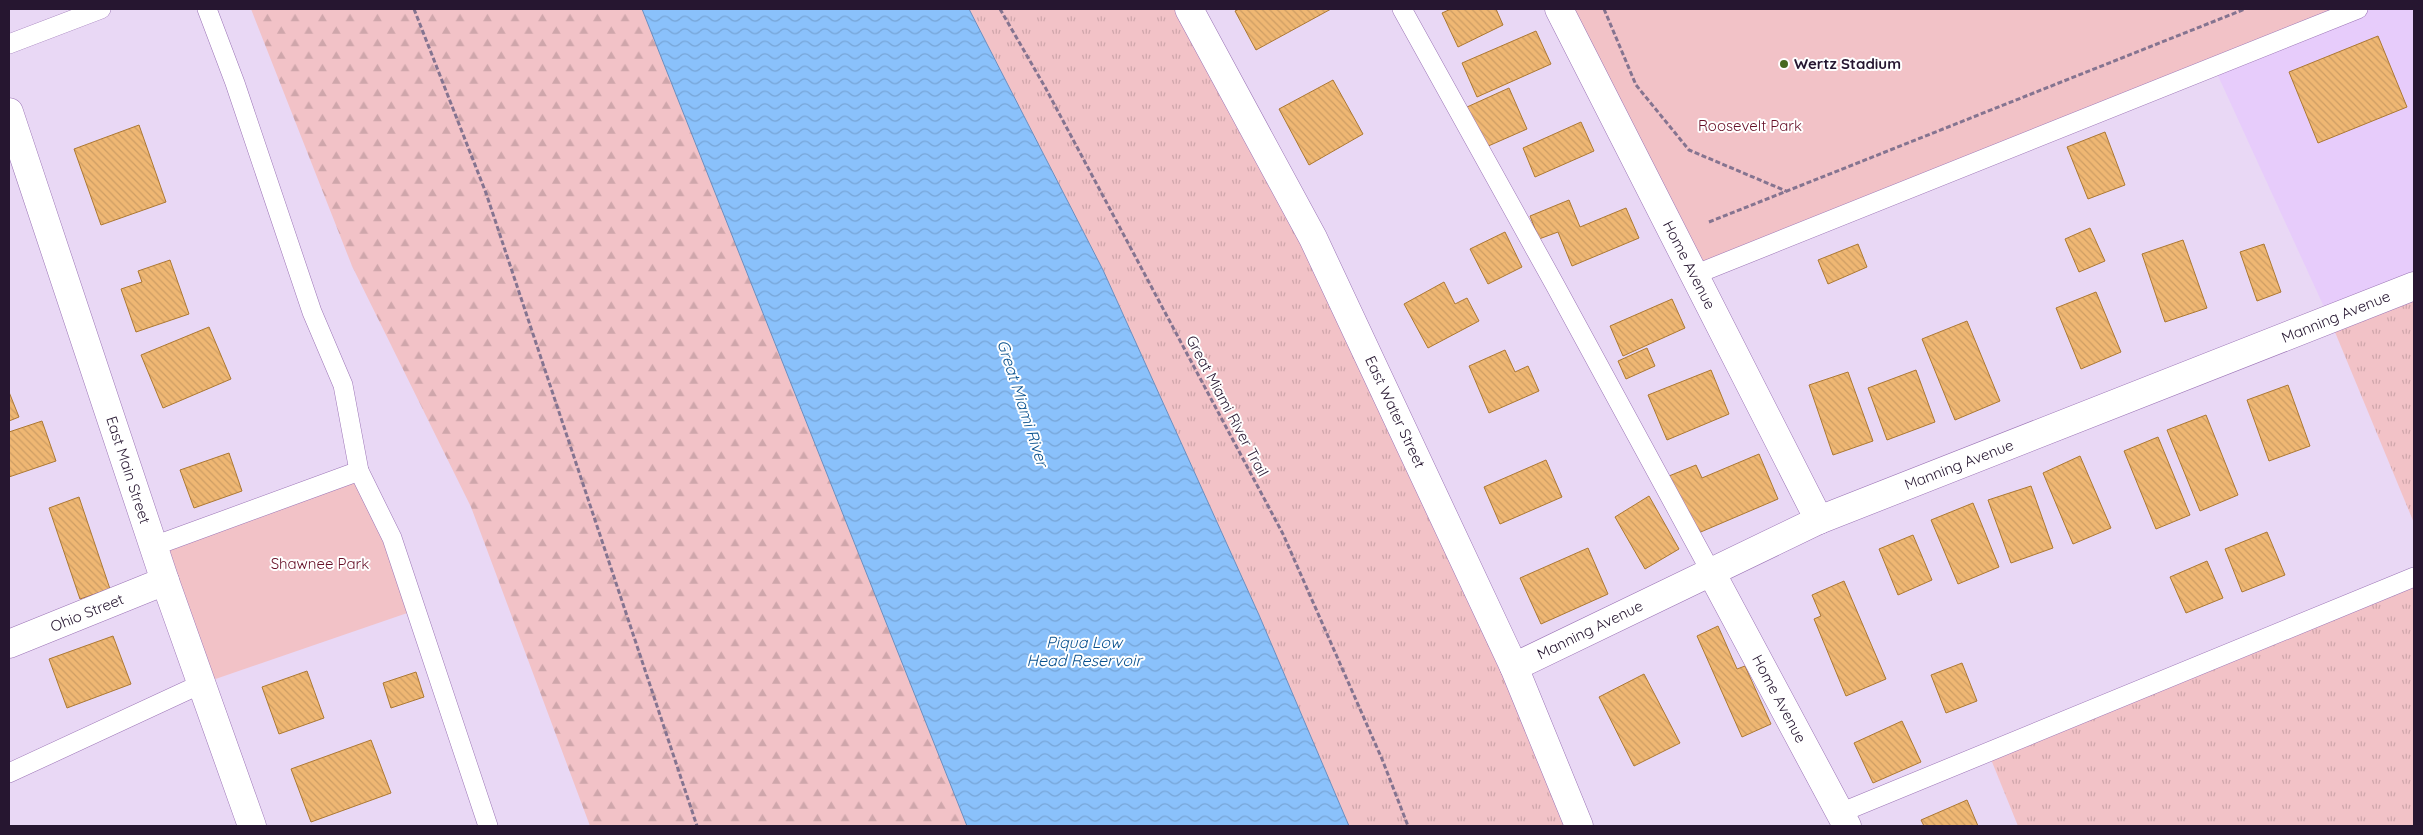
<svg xmlns="http://www.w3.org/2000/svg" width="2423" height="835" font-family="Quicksand,sans-serif">
	<style>
		.built { fill: #e7ccfb }
		.grass { fill: url(#grass-tufts) }
		.forest { fill: url(#forest-firs) }
		.park { fill: #f2c2c7 }
		.water { fill: url(#water-waves); stroke: #6c8ebe }
		.building { fill: url(#building-back-hatch); stroke: #ac7833 }
		.lines { fill: none; stroke-linecap: round; stroke-linejoin: round }
		.lane-casing { stroke: #9b74b6; stroke-width: 20 }
		.street-casing { stroke: #9b74b6; stroke-width: 29 }
		.secondary-casing { stroke: #9b74b6; stroke-width: 29 }
		.path { stroke: #857490; stroke-width: 3; stroke-dasharray: 5 2.5; stroke-linecap: butt }
		.lane { stroke: #fff; stroke-width: 19 }
		.street { stroke: #fff; stroke-width: 28 }
		.secondary { stroke: #fff; stroke-width: 28 }
		.poi-dot { fill: #46681f; stroke: #fff; stroke-width: 2 }
		.labels { text-anchor: middle; stroke-width: 4; stroke-linejoin: round; paint-order: stroke }
		.poi-label { font-size: 15px; font-weight: bold; fill: #261630; stroke: #fff; text-anchor: start }
		.park-label { font-size: 15px; fill: #660f27; stroke: #fff }
		.street-label { font-size: 15px; fill: #261630; stroke: #fff }
		.water-label { font-size: 16px; font-style: italic; fill: #09518e; stroke: #fff }
	</style>
	<defs>
		<pattern id="grass-tufts" width="24" height="20" patternUnits="userSpaceOnUse" patternTransform="scale(1.25)"><rect width="24" height="20" fill="#f2c2c7"/><path d="M3 7l-1-3M5 7V3M7 7l1-3M15 17l-1-3M17 17v-4M19 17l1-3" fill="none" stroke="#cfa6ab"/></pattern>
		<pattern id="forest-firs" width="22" height="20" patternUnits="userSpaceOnUse" patternTransform="scale(1.25)"><rect width="22" height="20" fill="#f2c2c7"/><path d="M5 1l3.5 6h-7zM16 11l3.5 6h-7z" fill="#cfa6ab"/></pattern>
		<pattern id="water-waves" width="16" height="10" patternUnits="userSpaceOnUse" patternTransform="scale(1.25)"><rect width="16" height="10" fill="#8ac1fb"/><path d="M0 5q4-4 8 0t8 0" fill="none" stroke="#77a5d7"/></pattern>
		<pattern id="building-back-hatch" width="6" height="6" patternUnits="userSpaceOnUse" patternTransform="scale(1.25)"><rect width="6" height="6" fill="#efb773"/><path d="M-1 5l2 2M0 0l6 6M5-1l2 2" fill="none" stroke="#cd9d64"/></pattern>
	</defs>
	<rect width="100%" height="100%" fill="#e9d8f5"/>
	<polygon class="built" points="2358,9 2414,9 2414,286 2330,320 2214,67"/>
	<g class="grass">
		<polygon points="969,9 1189,9 1579,826 1349,826 1259,615 1103,270"/>
		<polygon points="2414,286 2414,523 2330,320"/>
		<polygon points="2414,577 2414,826 2018,826 1988,752"/>
	</g>
	<polygon class="forest" points="251,9 642,9 967,826 590,826 471,507 352,266"/>
	<g class="park">
		<polygon points="1559,9 2358,9 1694,275"/>
		<polygon points="359,471 416,610 201,684 154,546"/>
	</g>
	<polygon class="water" points="642,9 969,9 1103,270 1259,615 1349,826 967,826"/>
	<g class="building">
		<polygon points="1239,9 1331,9 1256,50 1235,11"/>
		<polygon points="1451,9 1496,9 1503,25 1458,47 1442,13"/>
		<polygon points="1536,31 1551,64 1477,97 1462,63"/>
		<polygon points="2378,36 2407,107 2318,143 2289,72"/>
		<polygon points="1333,80 1363,134 1309,165 1279,109"/>
		<polygon points="1509,88 1527,129 1486,147 1467,107"/>
		<polygon points="1581,122 1594,151 1535,177 1523,148"/>
		<polygon points="139,125 166,202 101,225 74,149"/>
		<polygon points="2105,132 2125,185 2088,199 2067,147"/>
		<polygon points="1569,200 1580,227 1626,208 1639,238 1572,266 1558,232 1539,239 1530,216"/>
		<polygon points="2090,228 2105,261 2079,272 2065,239"/>
		<polygon points="1505,232 1522,267 1488,284 1470,249"/>
		<polygon points="2183,240 2207,308 2165,322 2142,254"/>
		<polygon points="1858,244 1867,267 1828,284 1818,260"/>
		<polygon points="2264,244 2281,292 2257,301 2240,252"/>
		<polygon points="170,260 189,314 136,332 121,289 142,282 138,271"/>
		<polygon points="1444,282 1455,304 1467,298 1479,321 1428,348 1404,304"/>
		<polygon points="2096,292 2121,352 2081,369 2056,308"/>
		<polygon points="1672,299 1685,328 1623,356 1610,326"/>
		<polygon points="1967,321 2000,401 1955,420 1922,339"/>
		<polygon points="209,327 231,379 163,408 141,355"/>
		<polygon points="1647,348 1655,366 1626,379 1618,361"/>
		<polygon points="1505,350 1515,372 1528,366 1539,391 1489,413 1469,366"/>
		<polygon points="1711,370 1729,414 1667,440 1648,395"/>
		<polygon points="1916,370 1935,422 1887,440 1868,388"/>
		<polygon points="1848,372 1873,441 1833,455 1809,385"/>
		<polygon points="2288,385 2310,446 2269,461 2247,400"/>
		<polygon points="9,392 19,417 9,421"/>
		<polygon points="2206,415 2238,495 2200,511 2167,430"/>
		<polygon points="42,421 56,461 9,477 9,432"/>
		<polygon points="2158,437 2190,515 2156,529 2124,451"/>
		<polygon points="229,453 242,491 194,508 180,470"/>
		<polygon points="1759,454 1778,499 1689,537 1664,478 1696,465 1702,478"/>
		<polygon points="2080,456 2111,528 2073,544 2043,473"/>
		<polygon points="1546,460 1562,497 1500,524 1484,487"/>
		<polygon points="2031,486 2053,548 2011,563 1988,500"/>
		<polygon points="1649,496 1679,549 1645,569 1615,517"/>
		<polygon points="79,497 110,589 80,599 49,508"/>
		<polygon points="1973,503 1999,567 1958,584 1931,520"/>
		<polygon points="2267,532 2285,575 2242,592 2225,549"/>
		<polygon points="1913,535 1932,580 1898,595 1879,549"/>
		<polygon points="1588,548 1608,594 1541,624 1520,578"/>
		<polygon points="2207,561 2223,598 2186,613 2170,577"/>
		<polygon points="1844,581 1886,679 1846,696 1814,619 1821,616 1812,595"/>
		<polygon points="1718,626 1737,669 1745,666 1771,724 1742,737 1697,636"/>
		<polygon points="113,636 131,684 67,708 49,659"/>
		<polygon points="1962,663 1977,701 1946,713 1931,675"/>
		<polygon points="307,671 324,718 279,734 262,687"/>
		<polygon points="416,672 424,697 391,708 383,683"/>
		<polygon points="1644,674 1680,743 1634,766 1599,697"/>
		<polygon points="1902,721 1921,762 1873,783 1854,743"/>
		<polygon points="371,740 391,793 311,822 291,769"/>
		<polygon points="1967,800 1978,826 1924,826 1921,820"/>
	</g>
	<g class="lines">
		<g class="lane-casing">
			<g id="lane">
				<polyline points="207,9 235,83 312,312 343,385 359,471 392,538 488,826"/>
				<polyline points="1402,9 1555,285 1711,572"/>
				<polyline points="9,44 101,9"/>
				<polyline points="1694,275 2358,9"/>
				<polyline points="154,546 359,471"/>
				<polyline points="9,773 201,684"/>
				<polyline points="1840,813 2414,577"/>
			</g>
		</g>
		<g class="street-casing">
			<g id="street">
				<polyline points="1189,9 1313,238 1514,667 1579,826"/>
				<polyline points="1559,9 1819,520"/>
				<polyline points="1711,572 1847,826"/>
				<polyline points="9,644 165,581"/>
				<polyline points="1514,667 1819,520 2414,286"/>
			</g>
		</g>
		<g class="secondary-casing">
			<polyline id="secondary" points="9,112 165,581 252,826"/>
		</g>
		<g class="path">
			<polyline points="414,9 486,193 697,826"/>
			<polyline points="1000,9 1045,87 1283,534 1382,759 1408,826"/>
			<polyline points="1604,9 1636,85 1689,150 1786,191"/>
			<polyline points="1709,222 2245,9"/>
		</g>
		<use href="#lane" class="lane"/>
		<use href="#street" class="street"/>
		<use href="#secondary" class="secondary"/>
	</g>
	<circle class="poi-dot" cx="1784" cy="64" r="5"/>
	<g class="labels">
		<g class="poi-label">
			<text x="1794" y="69">Wertz Stadium</text>
		</g>
		<g class="park-label">
			<text x="1750" y="131">Roosevelt Park</text>
			<text x="320" y="569">Shawnee Park</text>
		</g>
		<g class="street-label">
			<text transform="translate(1689 265) rotate(63)" y="5">Home Avenue</text>
			<text transform="translate(2336 317) rotate(-22)" y="5">Manning Avenue</text>
			<text transform="translate(1227 406) rotate(62)" y="5">Great Miami River Trail</text>
			<text transform="translate(1395 412) rotate(65)" y="5">East Water Street</text>
			<text transform="translate(1959 465) rotate(-21)" y="5">Manning Avenue</text>
			<text transform="translate(128 470) rotate(72)" y="5">East Main Street</text>
			<text transform="translate(87 613) rotate(-22)" y="5">Ohio Street</text>
			<text transform="translate(1590 630) rotate(-26)" y="5">Manning Avenue</text>
			<text transform="translate(1779 699) rotate(62)" y="5">Home Avenue</text>
		</g>
		<g class="water-label">
			<text transform="translate(1023 403) rotate(72)" y="6">Great Miami River</text>
			<text x="1084" y="648">Piqua Low<tspan x="1084" dy="18">Head Reservoir</tspan></text>
		</g>
	</g>
	<rect width="2423" height="835" fill="none" stroke="#261630" stroke-width="20"/>
</svg>
